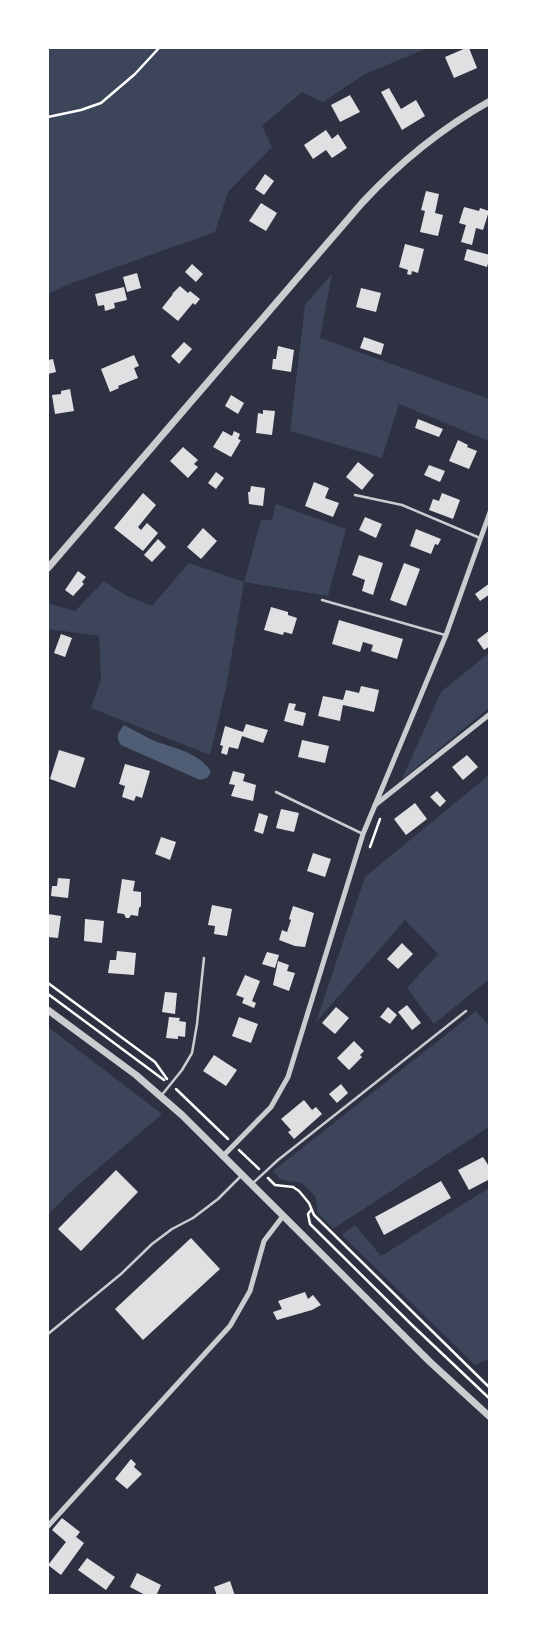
<svg xmlns="http://www.w3.org/2000/svg" width="537" height="1643" font-family="'Asap Condensed',sans-serif">
	<style>
		.green { fill: #3c4559 }
		.water { fill: #4f5d75 }
		.building { fill: #e0e0e3 }
		.lines { fill: none; stroke-linecap: round; stroke-linejoin: round }
		.path { stroke: #fff; stroke-width: 2.5 }
		.service { stroke: #caccd0; stroke-width: 2.5 }
		.minor { stroke: #caccd0; stroke-width: 5 }
		.tertiary { stroke: #caccd0; stroke-width: 7 }
	</style>
	<rect width="100%" height="100%" fill="#2d3142"/>
	<g class="green">
		<polygon points="48,48 428,48 365,74 323,102 302,92 262,126 272,147 228,192 215,232 69,284 48,294"/>
		<polygon points="332,274 320,338 489,399 489,441 399,404 382,458 290,431 305,305"/>
		<polygon points="276,504 346,529 328,596 244,582 226,688 210,755 91,708 101,679 99,636 48,629 48,603 75,611 104,581 125,595 152,606 189,563 244,582 261,520 272,520"/>
		<polygon points="489,653 489,708 402,779 441,692"/>
		<polygon points="489,775 489,979 434,1024 407,988 438,954 405,920 316,1022 365,877"/>
		<polygon points="476,1011 489,1026 489,1127 333,1229 317,1212 316,1197 302,1183 281,1180 273,1171"/>
		<polygon points="48,1027 162,1114 68,1194 48,1215"/>
		<polygon points="489,1188 489,1359 475,1365 342,1235 355,1225 381,1256"/>
	</g>
	<path class="water" d="M 124,725 C 133,730 143,735 152,740 C 172,748 200,752 211,772 L 207,778 L 200,780 L 121,745 C 115,736 118,733 124,725 Z"/>
	<g class="building">
		<polygon points="466,48 469,48 477,68 454,78 445,57"/>
		<polygon points="389,88 401,109 416,100 425,116 402,130 381,92"/>
		<polygon points="350,95 360,112 340,122 331,105"/>
		<polygon points="326,130 332,139 338,134 347,148 332,158 326,150 313,159 304,145"/>
		<polygon points="265,174 274,181 264,195 255,189"/>
		<polygon points="426,191 439,194 435,213 443,215 438,236 420,232 425,211 421,210"/>
		<polygon points="261,203 277,213 266,231 249,221"/>
		<polygon points="464,207 479,211 480,208 489,211 483,230 476,228 472,245 461,242 466,225 459,223"/>
		<polygon points="405,244 424,249 418,273 412,271 411,275 407,274 408,270 399,267"/>
		<polygon points="467,249 490,255 487,267 464,260"/>
		<polygon points="192,264 203,274 196,282 185,272"/>
		<polygon points="137,273 141,288 127,292 123,277"/>
		<polygon points="180,286 188,293 190,291 200,299 195,305 193,303 178,321 162,308 173,294 172,294"/>
		<polygon points="124,287 127,300 114,303 115,308 105,311 104,305 98,306 95,294"/>
		<polygon points="361,288 381,293 376,312 356,307"/>
		<polygon points="364,337 384,344 381,355 360,348"/>
		<polygon points="184,342 192,349 179,364 171,356"/>
		<polygon points="278,346 294,350 291,372 272,369 273,359 276,359"/>
		<polygon points="134,355 139,366 134,368 138,378 118,386 119,388 110,392 101,369"/>
		<polygon points="53,359 56,372 48,374 48,360"/>
		<polygon points="70,389 74,411 55,414 52,395 61,394 61,391"/>
		<polygon points="231,395 244,403 238,414 225,406"/>
		<polygon points="263,410 275,411 272,435 256,433 258,413 263,414"/>
		<polygon points="418,419 443,429 439,437 415,428"/>
		<polygon points="223,431 232,436 234,431 240,434 238,439 241,440 231,457 213,447"/>
		<polygon points="458,440 468,445 467,447 477,451 469,469 449,461"/>
		<polygon points="183,447 198,460 194,464 198,467 188,478 170,461"/>
		<polygon points="358,462 374,475 362,490 346,477"/>
		<polygon points="429,465 445,471 440,482 424,475"/>
		<polygon points="216,472 224,478 216,489 208,483"/>
		<polygon points="314,482 329,488 325,498 339,503 333,517 305,506"/>
		<polygon points="251,486 265,488 263,506 249,504 248,492 250,492"/>
		<polygon points="143,493 156,505 138,527 141,530 147,523 158,533 143,551 114,528"/>
		<polygon points="442,493 460,500 453,519 429,510 433,499 439,501"/>
		<polygon points="365,517 382,524 376,538 359,530"/>
		<polygon points="203,528 217,541 201,559 187,547"/>
		<polygon points="416,529 441,539 438,545 435,544 431,554 410,546"/>
		<polygon points="158,539 166,547 152,562 144,555"/>
		<polygon points="359,555 383,563 373,595 362,591 365,580 352,575"/>
		<polygon points="404,563 420,569 406,606 390,600"/>
		<polygon points="78,571 86,577 82,582 84,584 73,596 65,590"/>
		<polygon points="490,583 490,594 480,601 475,594"/>
		<polygon points="271,607 288,612 288,615 297,618 292,634 284,632 283,635 264,630"/>
		<polygon points="339,620 403,639 397,659 371,651 373,645 363,642 360,652 332,644"/>
		<polygon points="490,630 490,646 484,650 477,640"/>
		<polygon points="61,634 72,638 65,657 54,653"/>
		<polygon points="361,686 379,690 374,712 343,705 340,721 318,716 323,696 343,700 346,690 359,693"/>
		<polygon points="289,703 296,704 294,710 306,713 303,726 284,721"/>
		<polygon points="246,724 268,730 263,743 242,736 238,749 229,747 227,755 221,753 223,746 220,745 225,726 243,732"/>
		<polygon points="302,740 329,746 325,763 298,757"/>
		<polygon points="59,750 85,758 75,788 50,779"/>
		<polygon points="467,755 478,767 463,780 452,767"/>
		<polygon points="125,764 150,771 142,798 136,796 134,801 122,797 125,786 119,784"/>
		<polygon points="233,771 245,774 243,781 256,785 253,801 231,796 235,785 229,784"/>
		<polygon points="437,791 446,801 440,807 430,797"/>
		<polygon points="415,803 427,819 406,835 394,819"/>
		<polygon points="281,809 299,813 294,832 276,828"/>
		<polygon points="259,813 268,816 263,834 254,831"/>
		<polygon points="161,837 176,842 170,860 155,854"/>
		<polygon points="313,853 331,859 325,877 307,871"/>
		<polygon points="58,878 70,879 68,898 51,896 52,886 57,886"/>
		<polygon points="122,879 135,881 133,891 141,892 141,906 139,908 138,916 131,915 129,918 126,918 124,914 117,913"/>
		<polygon points="212,905 232,909 227,936 214,934 215,926 208,925"/>
		<polygon points="293,906 314,913 305,947 295,946 279,940 282,930 287,932 291,920 289,919"/>
		<polygon points="48,914 61,916 58,938 48,937"/>
		<polygon points="85,919 104,921 102,943 84,941"/>
		<polygon points="402,943 413,954 398,969 387,959"/>
		<polygon points="117,951 136,953 134,975 108,973 110,960 116,960"/>
		<polygon points="267,952 279,955 275,968 262,964"/>
		<polygon points="278,961 289,965 287,971 295,973 289,991 273,985"/>
		<polygon points="245,975 260,981 252,1001 256,1003 254,1008 242,1003 244,998 236,995"/>
		<polygon points="165,992 177,993 175,1014 162,1012"/>
		<polygon points="407,1005 421,1023 412,1030 398,1012"/>
		<polygon points="336,1007 349,1018 335,1034 322,1023"/>
		<polygon points="388,1007 397,1015 390,1024 380,1017"/>
		<polygon points="169,1017 180,1018 179,1021 186,1022 185,1037 178,1036 178,1039 166,1038"/>
		<polygon points="239,1017 258,1024 251,1043 232,1036"/>
		<polygon points="354,1041 364,1051 360,1055 362,1057 349,1070 337,1058"/>
		<polygon points="214,1055 237,1070 226,1086 203,1071"/>
		<polygon points="341,1084 348,1093 337,1103 329,1094"/>
		<polygon points="304,1100 312,1110 316,1107 322,1114 294,1139 288,1132 291,1130 281,1119"/>
		<polygon points="483,1157 490,1168 490,1179 469,1190 458,1170"/>
		<polygon points="116,1170 138,1192 81,1251 58,1229"/>
		<polygon points="441,1181 451,1198 384,1235 375,1217"/>
		<polygon points="191,1238 220,1269 143,1340 115,1309"/>
		<polygon points="305,1292 308,1299 313,1295 321,1305 312,1310 277,1320 273,1312 282,1309 278,1301"/>
		<polygon points="131,1459 136,1464 134,1467 142,1474 127,1489 115,1479"/>
		<polygon points="62,1518 80,1532 76,1537 84,1543 61,1575 48,1565 66,1542 52,1530"/>
		<polygon points="87,1558 115,1577 106,1590 78,1570"/>
		<polygon points="137,1573 161,1585 156,1596 147,1596 130,1587"/>
		<polygon points="230,1581 235,1596 217,1596 214,1587"/>
	</g>
	<g class="lines">
		<g class="path">
			<polyline points="48,117 81,110 101,103 135,74 159,48"/>
			<polyline points="370,847 380,819"/>
			<polyline points="48,983 155,1062 167,1079"/>
			<polyline points="48,994 164,1080"/>
			<polyline points="176,1089 228,1139"/>
			<polyline points="239,1150 259,1169"/>
			<polyline points="268,1178 275,1185 293,1187 299,1191 309,1203 314,1215 490,1388"/>
			<polyline points="311,1210 308,1214 310,1224 413,1326 490,1399"/>
		</g>
		<g class="service">
			<polyline points="355,495 402,505 480,538"/>
			<polyline points="322,600 445,635"/>
			<polyline points="276,792 363,834"/>
			<polyline points="161,1096 182,1070 192,1053 197,1024 204,958"/>
			<polyline points="253,1183 278,1160 466,1011"/>
			<polyline points="48,1334 121,1274 152,1244 172,1229 193,1218 218,1199 241,1176"/>
		</g>
		<g class="minor">
			<polyline points="375,805 490,714"/>
			<polyline points="223,1156 271,1107 288,1077 363,834 446,635 490,512"/>
			<polyline points="48,1526 230,1326 250,1291 264,1241 283,1216"/>
		</g>
		<g class="tertiary">
			<path d="M 48,568 L 362,203 C 399,163 442,128 490,101"/>
			<polyline points="48,1010 136,1075 182,1115 430,1362 490,1417"/>
		</g>
	</g>
	<rect width="537" height="1643" fill="none" stroke="#ffffff" stroke-width="98"/>
</svg>
